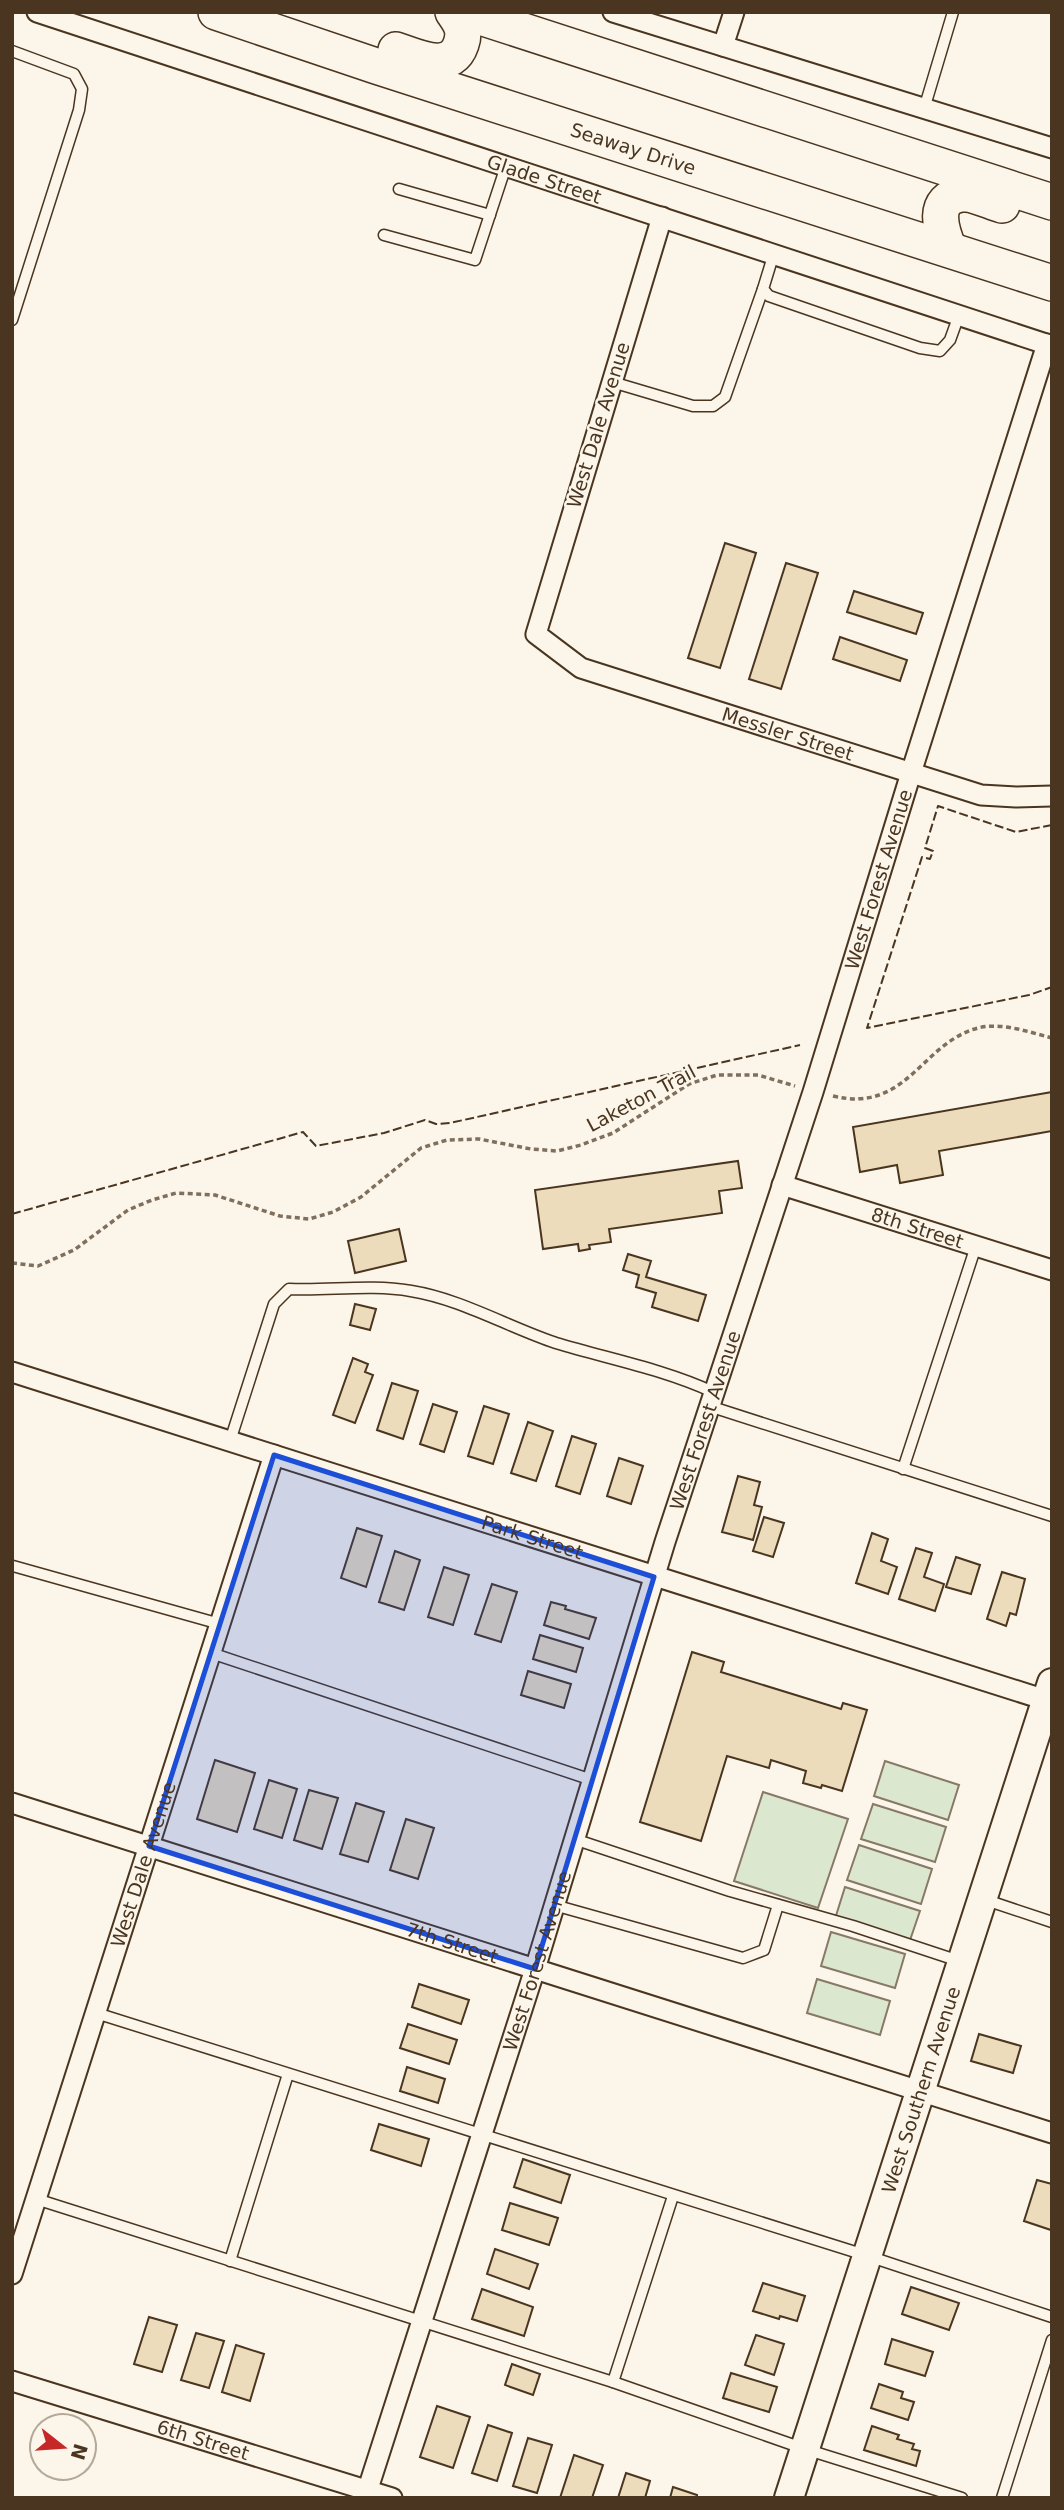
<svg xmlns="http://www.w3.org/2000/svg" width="1064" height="2510" font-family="'DejaVu Sans',sans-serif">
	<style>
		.green { fill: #dce7d0; stroke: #887966; stroke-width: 2 }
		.building { fill: #ecdcbc; stroke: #4a3520; stroke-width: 2 }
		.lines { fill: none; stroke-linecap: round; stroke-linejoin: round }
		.lane-casing { stroke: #4a3520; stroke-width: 13 }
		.street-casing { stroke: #4a3520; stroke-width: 23 }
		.secondary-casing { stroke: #4a3520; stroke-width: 32 }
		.highway-casing { stroke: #4a3520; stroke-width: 38 }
		.path { stroke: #7f6f5c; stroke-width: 3.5; stroke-dasharray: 5 3.5; stroke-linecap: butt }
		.lane { stroke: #fbf6e9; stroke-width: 10 }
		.street { stroke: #fbf6e9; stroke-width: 19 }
		.secondary { stroke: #fbf6e9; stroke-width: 28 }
		.highway { stroke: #fbf6e9; stroke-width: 35 }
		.fence { stroke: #4a3520; stroke-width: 2; stroke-dasharray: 9 3.5; stroke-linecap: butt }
		.marked { fill: #1d4ed8; fill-opacity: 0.2; stroke: #1d4ed8; stroke-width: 5; stroke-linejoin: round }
		.labels { text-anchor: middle; stroke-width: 5; stroke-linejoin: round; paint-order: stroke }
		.street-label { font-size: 19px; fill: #4a3520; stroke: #fbf6e9 }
	</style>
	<rect width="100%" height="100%" fill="#fbf6e9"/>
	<g class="green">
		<polygon points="885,1761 959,1785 948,1820 874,1796"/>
		<polygon points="763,1792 848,1819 818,1908 734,1881"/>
		<polygon points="873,1804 946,1827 935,1862 861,1839"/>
		<polygon points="859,1845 932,1869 921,1904 847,1880"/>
		<polygon points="845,1887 920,1911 908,1946 834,1922"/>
		<polygon points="831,1932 905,1954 895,1988 821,1966"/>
		<polygon points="817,1979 890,2001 880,2035 807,2013"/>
	</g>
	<g class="building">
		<polygon points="725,543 756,553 720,668 688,658"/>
		<polygon points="786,563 818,573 781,689 749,679"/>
		<polygon points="854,591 923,613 916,634 847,612"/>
		<polygon points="840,637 907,660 900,681 833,659"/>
		<polygon points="1052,1092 1052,1131 939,1151 943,1175 900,1183 897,1165 860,1172 853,1127"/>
		<polygon points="738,1161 742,1188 719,1191 722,1213 609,1229 611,1242 589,1245 590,1249 579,1251 578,1244 543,1249 535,1190"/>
		<polygon points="399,1229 406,1261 355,1273 348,1241"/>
		<polygon points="628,1254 651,1261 646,1277 706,1295 698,1321 652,1307 656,1293 636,1287 639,1275 623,1270"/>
		<polygon points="355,1304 376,1309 370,1330 350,1325"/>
		<polygon points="353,1358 368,1364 365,1372 373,1375 355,1423 333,1415"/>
		<polygon points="392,1383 418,1391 403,1439 377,1430"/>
		<polygon points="433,1404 457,1412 444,1452 420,1444"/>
		<polygon points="484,1406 509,1414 493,1464 468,1456"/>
		<polygon points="528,1422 553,1431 536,1481 511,1473"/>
		<polygon points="572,1436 596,1444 580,1494 556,1486"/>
		<polygon points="619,1458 643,1466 631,1504 607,1496"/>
		<polygon points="738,1476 760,1482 754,1505 762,1507 753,1540 722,1532"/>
		<polygon points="764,1517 784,1523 773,1557 753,1551"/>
		<polygon points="357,1528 382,1536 366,1587 341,1578"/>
		<polygon points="872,1533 888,1539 881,1561 897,1567 888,1594 856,1583"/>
		<polygon points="916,1548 932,1553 924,1577 944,1584 935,1611 899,1599"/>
		<polygon points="395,1551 420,1560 404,1610 379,1602"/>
		<polygon points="956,1557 980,1565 971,1594 946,1587"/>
		<polygon points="444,1567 469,1575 453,1625 428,1617"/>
		<polygon points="1002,1572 1025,1579 1016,1615 1010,1613 1006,1626 987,1619"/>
		<polygon points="492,1584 517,1592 501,1642 475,1634"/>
		<polygon points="551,1602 566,1606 565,1609 596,1618 589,1639 544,1625"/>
		<polygon points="540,1635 583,1648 576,1672 533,1659"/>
		<polygon points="692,1652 724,1662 721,1672 841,1709 843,1703 867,1710 842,1791 822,1785 821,1788 803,1783 806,1771 771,1760 769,1768 727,1756 701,1841 640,1822"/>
		<polygon points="528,1671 571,1684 564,1708 521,1695"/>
		<polygon points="215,1760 255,1773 237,1832 197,1819"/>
		<polygon points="269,1780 297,1789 282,1838 254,1829"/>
		<polygon points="309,1790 338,1798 322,1849 294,1840"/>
		<polygon points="356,1803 384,1812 368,1862 340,1854"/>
		<polygon points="406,1819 434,1828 418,1879 390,1870"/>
		<polygon points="419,1984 469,2000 461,2024 412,2007"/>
		<polygon points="408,2024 457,2040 449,2064 400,2048"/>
		<polygon points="979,2034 1021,2046 1013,2073 971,2061"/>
		<polygon points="407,2067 445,2079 438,2103 400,2091"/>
		<polygon points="379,2124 429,2139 421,2166 371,2150"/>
		<polygon points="523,2159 570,2175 561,2203 514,2187"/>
		<polygon points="1037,2180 1052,2184 1051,2230 1024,2221"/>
		<polygon points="510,2203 558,2218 549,2245 502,2230"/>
		<polygon points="495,2249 538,2264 529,2289 487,2274"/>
		<polygon points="763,2283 805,2296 797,2321 780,2316 779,2319 753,2311"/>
		<polygon points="911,2287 959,2303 949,2330 902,2314"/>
		<polygon points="482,2289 533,2307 524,2336 472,2319"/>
		<polygon points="149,2317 177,2325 162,2372 134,2364"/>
		<polygon points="196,2333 224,2341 209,2388 181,2380"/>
		<polygon points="756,2335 784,2344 774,2375 745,2365"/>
		<polygon points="892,2339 933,2352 925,2376 885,2364"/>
		<polygon points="236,2345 264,2354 250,2401 222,2392"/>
		<polygon points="512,2364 540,2374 533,2395 505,2385"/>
		<polygon points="731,2373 777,2387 769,2412 723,2398"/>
		<polygon points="879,2384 903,2392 901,2398 914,2402 908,2420 871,2408"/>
		<polygon points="437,2406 470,2417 453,2468 420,2457"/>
		<polygon points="488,2425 512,2433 497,2481 472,2473"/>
		<polygon points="872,2426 899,2435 897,2439 914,2444 912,2449 920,2451 916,2466 864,2450"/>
		<polygon points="528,2438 552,2445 537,2493 513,2486"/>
		<polygon points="574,2455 603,2465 592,2498 560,2498"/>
		<polygon points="626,2473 650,2481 645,2498 618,2498"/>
		<polygon points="673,2487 697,2495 697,2498 670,2498"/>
	</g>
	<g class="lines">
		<g class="lane-casing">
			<g id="lane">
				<polyline points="12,51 74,74 82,89 79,110 12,320"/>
				<polyline points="924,109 953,12"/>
				<polyline points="399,189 490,215"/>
				<polyline points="384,235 475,260 506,166"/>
				<polyline points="774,253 763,289 769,296 920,348 940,351 950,340 959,315"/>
				<polyline points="612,382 693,406 713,406 725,397 763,289"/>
				<polyline points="709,1406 1052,1516"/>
				<path d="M 230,1441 L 274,1304 L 289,1289 C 329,1291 370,1284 411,1291 C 461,1299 508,1327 556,1343 C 609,1359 663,1369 713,1392"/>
				<polyline points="903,1469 976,1246"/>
				<polyline points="13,1566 220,1624"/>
				<polyline points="211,1653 592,1780"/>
				<polyline points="574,1839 730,1891 853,1926 959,1961"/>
				<polyline points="986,1900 1052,1922"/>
				<polyline points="554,1905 743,1958 764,1950 778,1905"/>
				<polyline points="96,2013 868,2256 1052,2317"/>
				<polyline points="36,2199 613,2382 805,2449 962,2498"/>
				<polyline points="230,2261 288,2074"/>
				<polyline points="613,2382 673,2196"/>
				<polyline points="1002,2498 1052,2340"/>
			</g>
		</g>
		<g class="street-casing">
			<g id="street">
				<path id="s1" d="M 37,12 L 1052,346"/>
				<polyline points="613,12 1052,148"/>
				<polyline points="723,46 734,12"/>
				<path id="s2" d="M 662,217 L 536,634 L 581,668 L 981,795 L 1016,797 L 1052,796"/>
				<path id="s3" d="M 782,1185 L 1052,1270"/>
				<path id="s4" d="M 12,1372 L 1052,1702"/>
				<path id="s5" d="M 12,1803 L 1052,2133"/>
				<path id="s6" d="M 12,2274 L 274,1455"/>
				<path id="s7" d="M 12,2381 L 392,2498"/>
				<path id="s8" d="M 365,2498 L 535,1969 L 665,1542 L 813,1092 L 911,773 L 1047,344"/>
			</g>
		</g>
		<g class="secondary-casing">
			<g id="secondary">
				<path id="s9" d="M 789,2498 L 1052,1683"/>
			</g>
		</g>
		<g class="highway-casing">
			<g id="highway">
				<path id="s10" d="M 216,12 L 376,66 L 1052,283"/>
				<polyline points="465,12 1052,202"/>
				<path d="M 396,50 C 417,57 451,74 461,44 C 466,30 460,22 453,12"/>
				<path d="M 949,249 C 941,230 930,198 963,194 C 974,193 991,202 1002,205"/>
			</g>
		</g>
		<g class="path">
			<path d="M 833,1096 C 907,1114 921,1043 978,1028 C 1001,1022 1029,1032 1052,1038"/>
			<polyline points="12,1263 38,1266 74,1250 128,1210 152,1200 176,1193 215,1195 280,1216 309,1219 333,1212 361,1197 421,1148 447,1140 479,1139 531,1149 557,1151 581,1145 613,1133 689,1084 717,1075 758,1075 795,1086"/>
		</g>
		<use href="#lane" class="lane"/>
		<use href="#street" class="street"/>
		<use href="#secondary" class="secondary"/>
		<use href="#highway" class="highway"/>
		<g class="fence">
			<polyline points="1052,825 1016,832 938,806 925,848 933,851 930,859 922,857 867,1028 1029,995 1052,987"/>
			<polyline points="12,1214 303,1132 316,1146 384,1133 425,1120 436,1124 450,1123 800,1045"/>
		</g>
	</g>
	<path class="marked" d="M 274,1455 L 654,1577 L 535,1969 L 149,1846 Z"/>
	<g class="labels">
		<g class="street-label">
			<text dy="7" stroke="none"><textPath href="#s10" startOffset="439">Seaway Drive</textPath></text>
			<text dy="7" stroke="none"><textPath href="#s1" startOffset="534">Glade Street</textPath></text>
			<text transform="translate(598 425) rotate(-73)" y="7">West Dale Avenue</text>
			<text dy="7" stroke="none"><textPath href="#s2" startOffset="709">Messler Street</textPath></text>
			<text dy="7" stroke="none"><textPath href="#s8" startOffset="1698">West Forest Avenue</textPath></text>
			<text transform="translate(641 1098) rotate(-28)" y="7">Laketon Trail</text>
			<text dy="7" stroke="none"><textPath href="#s3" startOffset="142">8th Street</textPath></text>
			<text dy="7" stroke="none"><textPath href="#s8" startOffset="1130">West Forest Avenue</textPath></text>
			<text dy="7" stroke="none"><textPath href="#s4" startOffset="546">Park Street</textPath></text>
			<text dy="7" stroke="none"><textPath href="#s6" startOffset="430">West Dale Avenue</textPath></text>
			<text dy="7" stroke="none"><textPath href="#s5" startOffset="462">7th Street</textPath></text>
			<text dy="7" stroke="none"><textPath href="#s8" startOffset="564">West Forest Avenue</textPath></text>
			<text dy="7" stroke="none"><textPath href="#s9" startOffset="429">West Southern Avenue</textPath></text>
			<text dy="7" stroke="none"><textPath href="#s7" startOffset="200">6th Street</textPath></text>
		</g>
	</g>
	<rect width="1064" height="2510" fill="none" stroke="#4a3520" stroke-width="28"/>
	<g transform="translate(63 2447) rotate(107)"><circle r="33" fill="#fbf6e9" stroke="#b4a999" stroke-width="2"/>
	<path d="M0-5L12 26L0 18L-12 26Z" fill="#c62828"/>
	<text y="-10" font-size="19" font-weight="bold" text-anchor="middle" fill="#4a3520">N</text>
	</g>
</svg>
